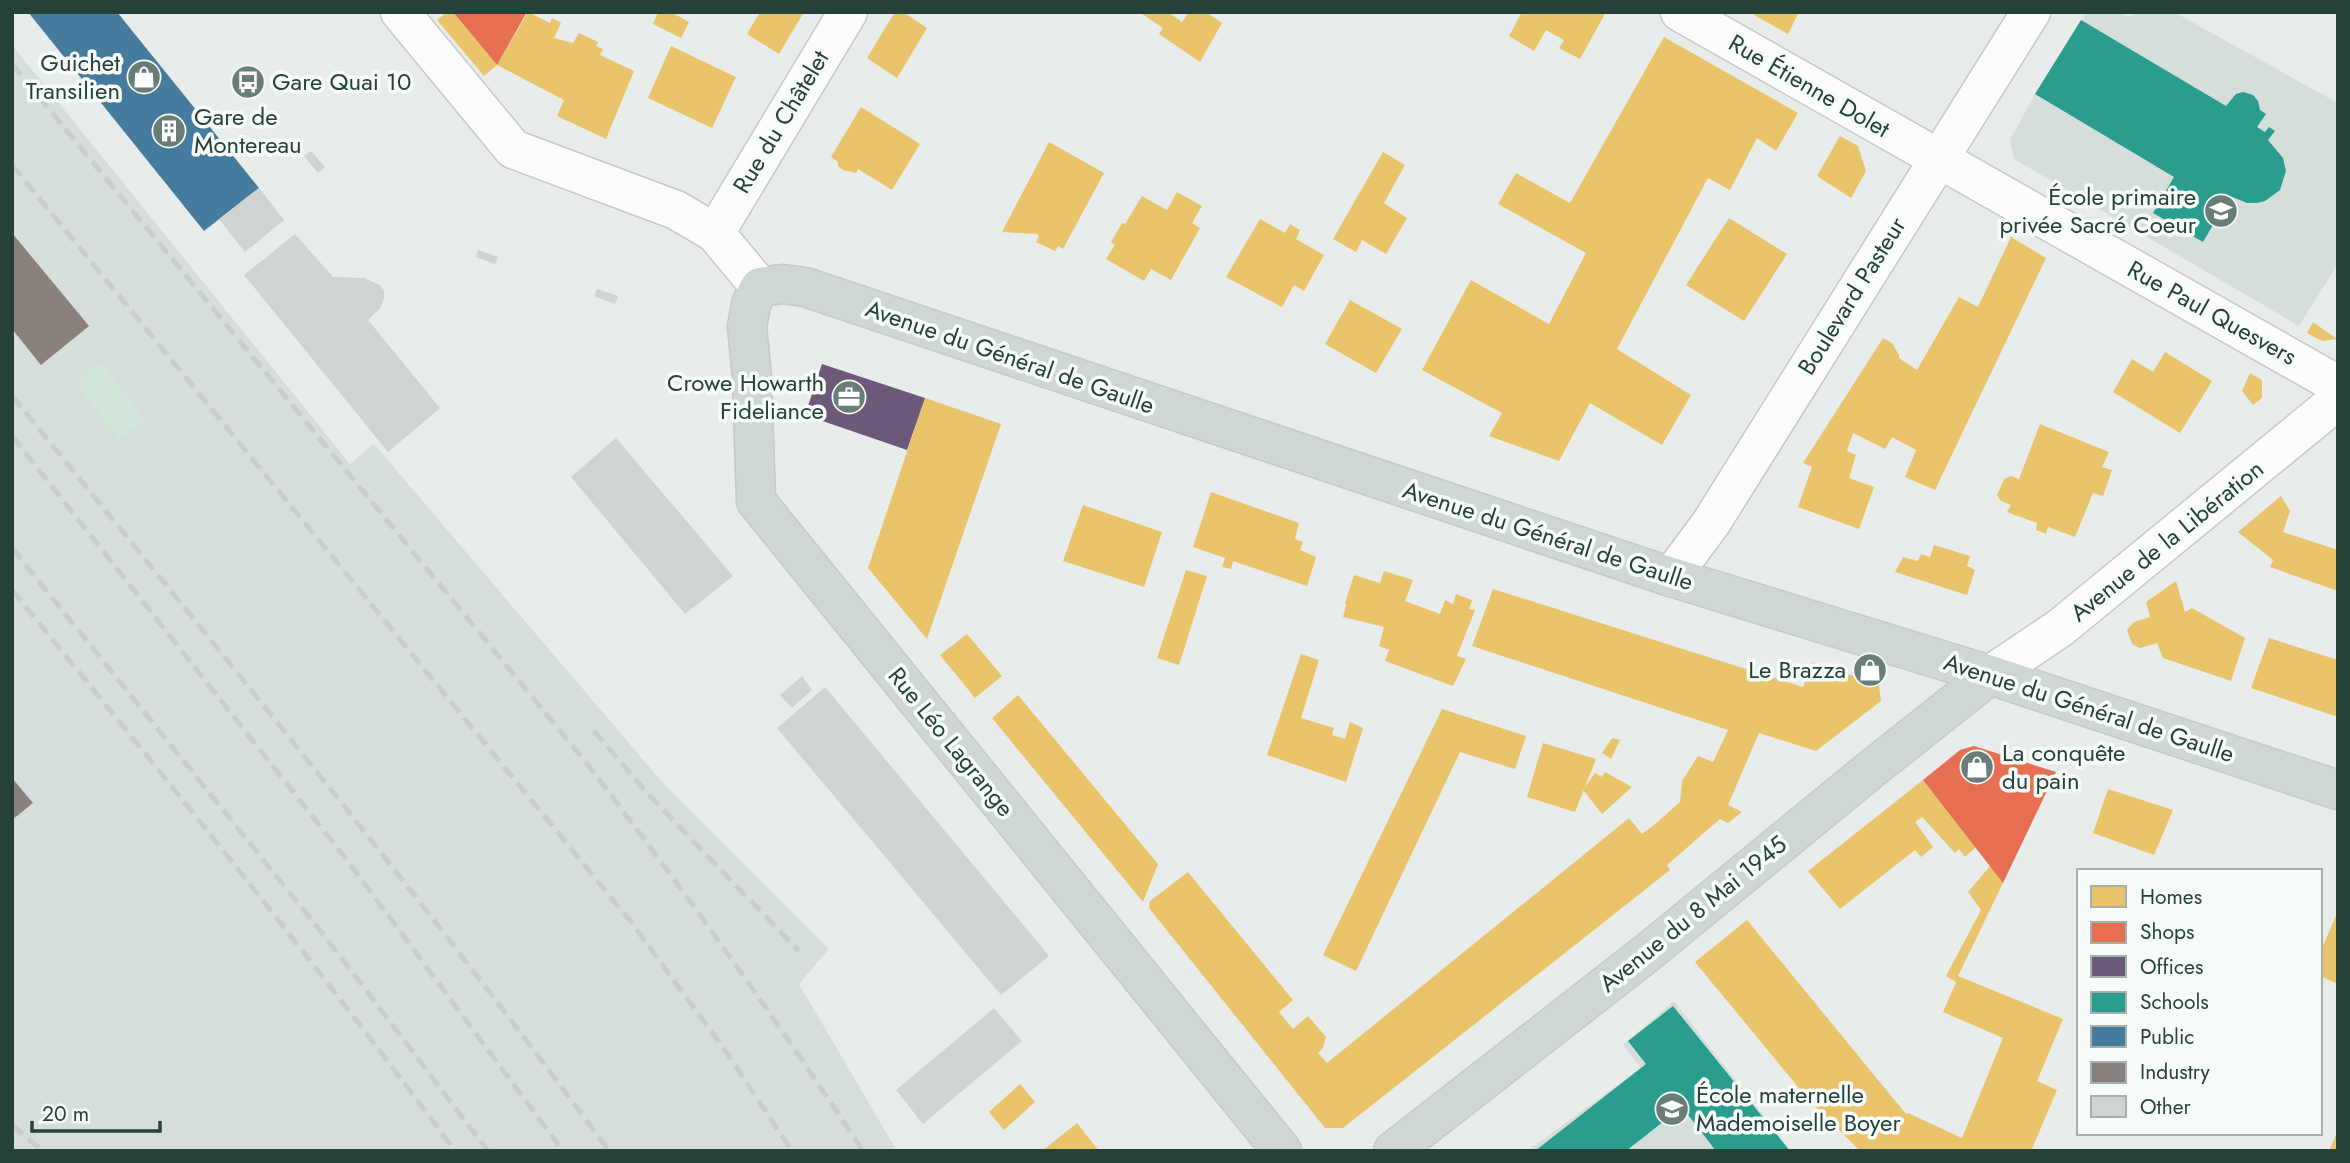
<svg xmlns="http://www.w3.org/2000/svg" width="2350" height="1163" font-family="Jost,sans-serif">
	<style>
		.built { fill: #d6dedb }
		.green { fill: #d1e6d8 }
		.homes { fill: #e9c46a }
		.shops { fill: #e76f51 }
		.offices { fill: #6d597a }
		.schools { fill: #2a9d8f }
		.public { fill: #457b9d }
		.industry { fill: #8a817c }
		.building { fill: #cfd4d2 }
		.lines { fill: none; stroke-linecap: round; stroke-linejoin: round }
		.minor-casing { stroke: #c5cac8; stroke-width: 41 }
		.major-casing { stroke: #c3ccc9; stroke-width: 41 }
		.minor { stroke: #fcfcfc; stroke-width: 38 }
		.major { stroke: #cfd7d5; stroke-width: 38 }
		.rail { stroke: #c9cdcc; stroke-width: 5; stroke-dasharray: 14 7; stroke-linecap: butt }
		.labels { text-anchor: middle; stroke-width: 7; stroke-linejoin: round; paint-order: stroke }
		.poi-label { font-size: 24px; fill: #24423a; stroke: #f7fbf9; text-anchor: end }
		.street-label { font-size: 24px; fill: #24423a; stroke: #f7fbf9 }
	</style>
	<rect width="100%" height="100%" fill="#e8edeb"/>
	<g class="built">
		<polygon points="2087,12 2117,12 2131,17 2136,12 2174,12 2338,103 2338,264 2299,326 2014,159 2010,140 2035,94"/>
		<polygon points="12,45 350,464 374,444 663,783 829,949 799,984 897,1151 12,1151"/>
		<polygon points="1674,1001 1791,1151 1527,1151 1641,1068 1623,1045"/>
	</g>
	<polygon class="green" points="101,363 145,419 120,439 75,383"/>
	<g class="homes">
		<polygon points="447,12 453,12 497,65 528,12 550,23 552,18 561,23 554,38 573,43 579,33 598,42 596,46 603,49 600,55 634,71 606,139 557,116 564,100 497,65 484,76 437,20"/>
		<polygon points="658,12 671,12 689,22 681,38 653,24"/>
		<polygon points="760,12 804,12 779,54 747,34"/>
		<polygon points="895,12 903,12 927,28 897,78 867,58"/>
		<polygon points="1139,12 1168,12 1182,22 1189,12 1206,12 1222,23 1200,62 1159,34 1163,28"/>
		<polygon points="1522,12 1606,12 1580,59 1559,48 1564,40 1546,30 1534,51 1509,36"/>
		<polygon points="1755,12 1799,12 1788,34 1754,15"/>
		<polygon points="1664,37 1798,113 1776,151 1757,138 1730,190 1708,178 1617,349 1691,395 1662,445 1590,403 1559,461 1489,436 1502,413 1422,370 1471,280 1549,324 1586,253 1498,204 1516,173 1570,203"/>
		<polygon points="671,46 736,77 712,128 648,98"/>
		<polygon points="861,107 920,144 892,190 858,169 856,173 843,170 838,166 838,162 831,157"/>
		<polygon points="1840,136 1858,146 1866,171 1851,198 1817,176"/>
		<polygon points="1049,142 1104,173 1063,249 1058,246 1055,251 1036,242 1039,236 1037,234 1002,232"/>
		<polygon points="1383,152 1405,165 1384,203 1407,218 1386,254 1362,240 1356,252 1333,239"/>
		<polygon points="1177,192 1202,206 1192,223 1200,228 1171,280 1151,269 1144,281 1106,259 1115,245 1111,242 1122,223 1125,224 1142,196 1167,210"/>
		<polygon points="1729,218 1787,254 1744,321 1686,285"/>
		<polygon points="1260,219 1285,233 1290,224 1300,230 1296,239 1324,255 1304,291 1294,285 1282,307 1226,277"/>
		<polygon points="2011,237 2046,258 1935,490 1905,477 1916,450 1892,437 1885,449 1853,433 1847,451 1856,455 1849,478 1874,487 1859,529 1798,507 1812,467 1803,463 1883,338 1892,343 1899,355 1899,358 1917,370 1959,297 1978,307"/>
		<polygon points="1350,300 1402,329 1376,373 1325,344"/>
		<polygon points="2313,322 2337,339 2322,341 2307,333"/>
		<polygon points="2165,352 2212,381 2180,433 2113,392 2132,359 2153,372"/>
		<polygon points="2250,373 2262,380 2262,398 2253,405 2242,391"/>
		<polygon points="925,398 1001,424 927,639 868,568"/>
		<polygon points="2040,424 2109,452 2102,467 2112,470 2103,496 2093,493 2075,537 2048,527 2046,534 2036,530 2037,523 2007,512 2011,505 2001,501 1997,495 2004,479 2011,476 2019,479"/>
		<polygon points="1211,492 1299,523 1295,539 1303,542 1300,550 1316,557 1307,586 1233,561 1231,569 1222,567 1225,558 1193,547"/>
		<polygon points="2281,496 2290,511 2283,532 2338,550 2338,591 2270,567 2273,560 2238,532"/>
		<polygon points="1083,505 1162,532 1144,587 1063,561"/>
		<polygon points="1934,545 1970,556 1967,566 1975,570 1967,595 1895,572 1903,557 1918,561 1921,554 1930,557"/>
		<polygon points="1186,570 1207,576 1179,665 1157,658"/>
		<polygon points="1384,571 1413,580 1405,601 1440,614 1445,600 1453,604 1456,594 1472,600 1469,609 1475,610 1457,656 1466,659 1453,686 1385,661 1389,650 1379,646 1384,627 1343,617 1346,605 1345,603 1354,575 1380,583"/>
		<polygon points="2176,581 2185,612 2192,608 2245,638 2231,681 2163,658 2157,643 2140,648 2132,644 2127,630 2134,622 2150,617 2146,602"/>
		<polygon points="1493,589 1803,687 1812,662 1879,685 1881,701 1816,751 1759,733 1728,805 1742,812 1728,823 1720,819 1667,865 1670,870 1343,1128 1325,1128 1149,908 1150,901 1188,872 1293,1000 1279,1012 1293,1029 1308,1016 1326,1037 1323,1048 1318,1053 1327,1063 1629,818 1642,834 1655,824 1680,802 1682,781 1698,756 1713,762 1728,730 1472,646"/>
		<polygon points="967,634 1002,676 975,698 940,655"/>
		<polygon points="2269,638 2338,660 2338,717 2251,688"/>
		<polygon points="1301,654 1319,660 1301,718 1334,728 1332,735 1345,739 1350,722 1363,728 1346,782 1267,755"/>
		<polygon points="1018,695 1158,864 1143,902 992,718"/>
		<polygon points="1442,709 1526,736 1515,769 1460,752 1356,971 1323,955"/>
		<polygon points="1612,738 1620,740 1611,759 1602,753"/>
		<polygon points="1543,743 1596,759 1575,812 1527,797"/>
		<polygon points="1605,772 1632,787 1602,814 1583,790 1595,773 1602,777"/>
		<polygon points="1923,780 1976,847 1965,857 1959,849 1955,853 1922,817 1915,822 1933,847 1921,857 1915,850 1840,909 1808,871"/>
		<polygon points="2108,789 2173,810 2154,855 2093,833"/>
		<polygon points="1991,865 2003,883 1958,976 2063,1019 2037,1081 2057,1090 2031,1151 1860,1151 1808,1099 1695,962 1747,920 1906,1114 1908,1113 1962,1138 2003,1038 1943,1012 1956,982 1946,976 1981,910 1968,892"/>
		<polygon points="2338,911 2338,984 2320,976 2320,953"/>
		<polygon points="1020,1084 1035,1102 1004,1130 989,1112"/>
		<polygon points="1077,1123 1099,1151 1042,1151"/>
		<polygon points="2338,1130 2338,1151 2329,1151"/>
	</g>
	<g class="shops">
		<polygon points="453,12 527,12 497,65"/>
		<polygon points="1974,746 2056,772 2003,883 1923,780 1960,750"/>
	</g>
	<polygon class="offices" points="822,364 925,398 907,450 805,415"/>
	<g class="schools">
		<polygon points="2081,20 2226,106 2236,94 2243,92 2253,95 2258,101 2260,110 2266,114 2257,127 2265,132 2269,127 2275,131 2268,140 2283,158 2286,171 2280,190 2265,201 2257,203 2247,203 2230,196 2227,201 2231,204 2220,223 2216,220 2203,242 2153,213 2174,177 2035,94"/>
		<polygon points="1673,1006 1790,1151 1716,1151 1682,1107 1626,1151 1535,1151 1646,1064 1628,1041"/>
	</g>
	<polygon class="public" points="28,12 117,12 259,188 204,231"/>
	<g class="industry">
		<polygon points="12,233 89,326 41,365 12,329"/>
		<polygon points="12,778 33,803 12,820"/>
	</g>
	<g class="building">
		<polygon points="246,71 258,84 250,91 239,78"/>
		<polygon points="311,151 325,167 318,173 304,156"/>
		<polygon points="259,188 284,220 245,252 219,219"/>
		<polygon points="295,234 333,277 364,278 380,285 384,291 384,299 380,308 368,320 440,408 388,452 244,275"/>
		<polygon points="478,250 498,257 495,264 476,257"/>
		<polygon points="597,289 618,296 615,304 594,296"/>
		<polygon points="616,438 733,576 685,614 571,477"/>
		<polygon points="802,676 812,690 792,708 780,695"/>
		<polygon points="825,687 1049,956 1001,995 777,728"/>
		<polygon points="994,1008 1022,1041 923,1124 896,1090"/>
	</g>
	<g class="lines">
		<g class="minor-casing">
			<g id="minor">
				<polyline points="400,12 513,149 676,210 715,233 760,287"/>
				<polyline points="1680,12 2338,385"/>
				<polyline points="715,233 848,12"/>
				<polyline points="1671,577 1711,523 2031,12"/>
				<polyline points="1990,675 2060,628 2338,400"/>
			</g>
		</g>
		<g class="major-casing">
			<g id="major">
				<polyline points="1282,1151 756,501 752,377 747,327 751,304 760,287 782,284 805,287 1671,577 1990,675 2338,790"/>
				<polyline points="1393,1151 1647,953 1874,767 1990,675"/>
			</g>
		</g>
		<use href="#minor" class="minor"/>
		<use href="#major" class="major"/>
		<g class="rail">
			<path d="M 12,64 L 588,765 C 684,890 776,1019 863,1151"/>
			<polyline points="12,165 631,922 727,1053 792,1151"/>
			<path d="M 12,396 C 215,645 419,893 609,1151"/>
			<polyline points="12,436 347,860 563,1151"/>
			<polyline points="12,548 327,939 488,1151"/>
			<path d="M 12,590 C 163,775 313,959 455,1151"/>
			<polyline points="594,731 647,793 799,951"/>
			<polyline points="12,1125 43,1151"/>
		</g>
	</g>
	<defs>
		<g id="shop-disc" transform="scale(1.75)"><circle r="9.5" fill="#697e78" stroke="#f7fbf9"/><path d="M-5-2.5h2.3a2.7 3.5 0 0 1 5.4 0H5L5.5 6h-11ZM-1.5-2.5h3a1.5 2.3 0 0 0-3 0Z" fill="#fff"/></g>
		<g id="bus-disc" transform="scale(1.75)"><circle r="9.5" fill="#697e78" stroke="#f7fbf9"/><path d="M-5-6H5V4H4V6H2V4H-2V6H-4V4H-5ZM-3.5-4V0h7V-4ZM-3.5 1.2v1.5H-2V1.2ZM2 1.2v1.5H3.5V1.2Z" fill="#fff"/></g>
		<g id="building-disc" transform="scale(1.75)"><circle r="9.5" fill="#697e78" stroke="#f7fbf9"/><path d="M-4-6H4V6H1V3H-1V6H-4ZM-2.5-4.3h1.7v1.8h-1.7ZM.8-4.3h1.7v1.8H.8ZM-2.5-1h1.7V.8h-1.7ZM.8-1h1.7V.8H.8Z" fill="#fff"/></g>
		<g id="school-disc" transform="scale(1.75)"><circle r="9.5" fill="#697e78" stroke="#f7fbf9"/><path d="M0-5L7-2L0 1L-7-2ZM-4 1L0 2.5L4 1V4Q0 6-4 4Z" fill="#fff"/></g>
		<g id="office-disc" transform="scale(1.75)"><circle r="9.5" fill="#697e78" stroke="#f7fbf9"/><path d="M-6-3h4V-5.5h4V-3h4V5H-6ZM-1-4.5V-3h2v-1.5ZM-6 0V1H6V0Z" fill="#fff"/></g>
	</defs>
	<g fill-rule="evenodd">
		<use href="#shop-disc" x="144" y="77"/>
		<use href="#bus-disc" x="248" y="82"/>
		<use href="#building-disc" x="169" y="131"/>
		<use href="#school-disc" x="2221" y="211"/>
		<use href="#office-disc" x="849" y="397"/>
		<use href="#shop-disc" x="1870" y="670"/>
		<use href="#shop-disc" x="1977" y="767"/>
		<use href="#school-disc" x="1672" y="1109"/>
	</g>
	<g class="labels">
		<g class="poi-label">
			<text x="120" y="71">Guichet<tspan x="120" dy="28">Transilien</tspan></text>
			<text x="272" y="90" text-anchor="start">Gare Quai 10</text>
			<text x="194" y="125" text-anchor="start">Gare de<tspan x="194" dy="28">Montereau</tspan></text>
			<text x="2196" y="205">École primaire<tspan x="2196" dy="28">privée Sacré Coeur</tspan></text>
			<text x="824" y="391">Crowe Howarth<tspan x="824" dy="28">Fideliance</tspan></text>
			<text x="1846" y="678">Le Brazza</text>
			<text x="2002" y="761" text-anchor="start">La conquête<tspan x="2002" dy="28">du pain</tspan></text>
			<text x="1696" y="1103" text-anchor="start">École maternelle<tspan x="1696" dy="28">Mademoiselle Boyer</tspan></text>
		</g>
		<g class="street-label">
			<text transform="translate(1809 86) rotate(30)" y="8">Rue Étienne Dolet</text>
			<text transform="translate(781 122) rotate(-59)" y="8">Rue du Châtelet</text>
			<text transform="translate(1852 296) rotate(-58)" y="8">Boulevard Pasteur</text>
			<text transform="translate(2212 313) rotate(29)" y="8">Rue Paul Quesvers</text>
			<text transform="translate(1010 357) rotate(19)" y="8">Avenue du Général de Gaulle</text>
			<text transform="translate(1548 536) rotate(18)" y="8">Avenue du Général de Gaulle</text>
			<text transform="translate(2167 541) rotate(-39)" y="8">Avenue de la Libération</text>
			<text transform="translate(2089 708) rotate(18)" y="8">Avenue du Général de Gaulle</text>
			<text transform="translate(951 742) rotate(51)" y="8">Rue Léo Lagrange</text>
			<text transform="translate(1693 914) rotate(-39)" y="8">Avenue du 8 Mai 1945</text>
		</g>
	</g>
	<rect width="2350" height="1163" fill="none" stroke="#24423a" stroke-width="28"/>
	<rect x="2077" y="869" width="245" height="266" fill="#f7fbf9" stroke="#a3b1ad" stroke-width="2"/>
	<rect x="2091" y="886" width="35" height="21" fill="#e9c46a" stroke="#a3b1ad" stroke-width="2"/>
	<text x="2140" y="904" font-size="21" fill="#24423a">Homes</text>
	<rect x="2091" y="922" width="35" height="21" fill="#e76f51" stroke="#a3b1ad" stroke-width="2"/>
	<text x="2140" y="939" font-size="21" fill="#24423a">Shops</text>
	<rect x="2091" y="956" width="35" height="21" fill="#6d597a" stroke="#a3b1ad" stroke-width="2"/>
	<text x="2140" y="974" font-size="21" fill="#24423a">Offices</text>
	<rect x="2091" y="992" width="35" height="21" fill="#2a9d8f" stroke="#a3b1ad" stroke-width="2"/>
	<text x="2140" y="1009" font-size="21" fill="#24423a">Schools</text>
	<rect x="2091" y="1026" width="35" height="21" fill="#457b9d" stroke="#a3b1ad" stroke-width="2"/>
	<text x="2140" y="1044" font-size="21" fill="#24423a">Public</text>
	<rect x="2091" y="1062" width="35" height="21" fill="#8a817c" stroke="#a3b1ad" stroke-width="2"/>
	<text x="2140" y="1079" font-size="21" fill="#24423a">Industry</text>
	<rect x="2091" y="1096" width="35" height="21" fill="#cfd4d2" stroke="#a3b1ad" stroke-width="2"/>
	<text x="2140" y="1114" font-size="21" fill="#24423a">Other</text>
	<path d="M32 1121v10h128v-10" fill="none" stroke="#24423a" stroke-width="3.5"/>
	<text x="42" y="1121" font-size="21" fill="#24423a" stroke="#f7fbf9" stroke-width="5" paint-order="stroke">20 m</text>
</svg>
